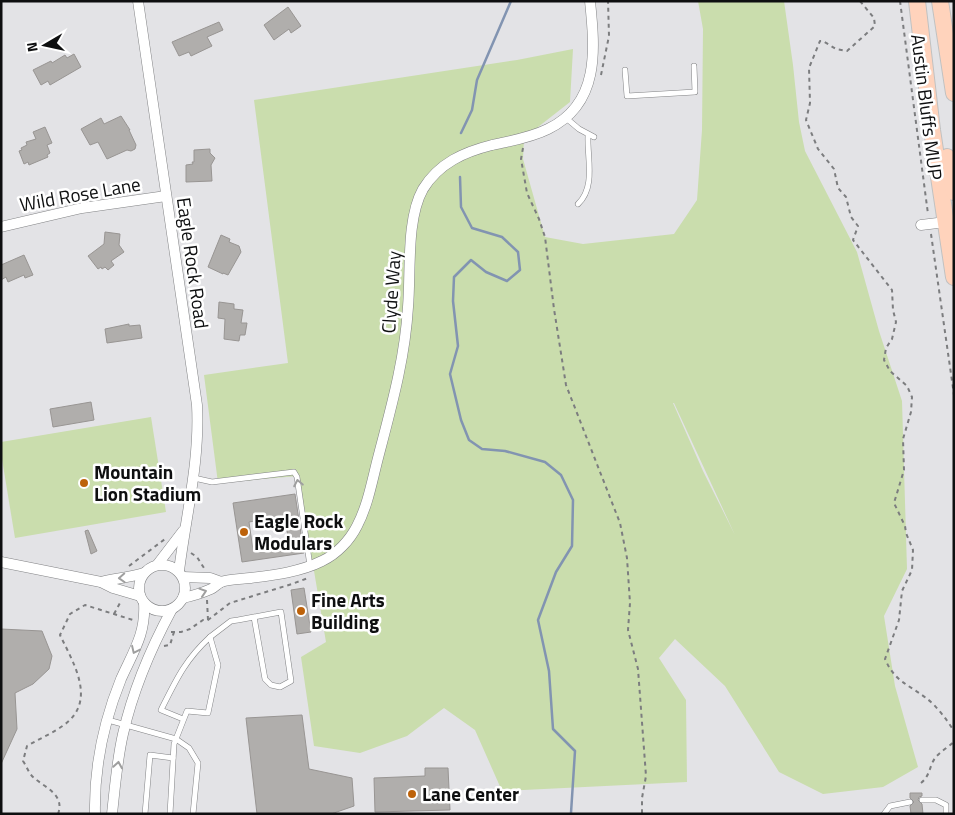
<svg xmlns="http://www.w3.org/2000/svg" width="955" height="815" font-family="'Titillium Web',sans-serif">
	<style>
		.green { fill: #caddad; fill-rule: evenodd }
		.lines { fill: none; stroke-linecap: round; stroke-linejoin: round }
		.stream { stroke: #8294b1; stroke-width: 2.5 }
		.building { fill: #b0aeac; stroke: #989593; fill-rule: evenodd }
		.lane-casing { stroke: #828385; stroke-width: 6 }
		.street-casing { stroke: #828385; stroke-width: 11 }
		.primary-casing { stroke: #c0c1c1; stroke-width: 18 }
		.path { stroke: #7c7d7f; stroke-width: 2; stroke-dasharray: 4 4; stroke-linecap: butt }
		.lane { stroke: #fff; stroke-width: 5 }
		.street { stroke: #fff; stroke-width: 10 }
		.primary { stroke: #ffd3bc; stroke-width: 16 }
		.oneway { stroke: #9f9f9f }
		.poi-dot { fill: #bd620a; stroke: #fff; stroke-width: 2 }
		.labels { text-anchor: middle; stroke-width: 5; stroke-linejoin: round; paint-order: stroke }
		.street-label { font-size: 19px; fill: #0e0f10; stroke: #fff }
		.poi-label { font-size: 19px; font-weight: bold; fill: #0e0f10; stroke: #fff; text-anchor: start }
	</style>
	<rect width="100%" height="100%" fill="#e3e3e6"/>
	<g class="green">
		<path d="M 698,1 L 784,1 L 793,65 L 799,122 L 805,151 L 857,252 L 879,331 L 902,401 L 907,569 L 884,616 L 895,686 L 918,767 L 883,787 L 823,794 L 779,772 L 725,686 L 675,639 L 659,658 L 686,700 L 687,782 L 502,791 L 475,730 L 444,708 L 407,736 L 360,753 L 314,746 L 301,657 L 326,642 L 298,476 L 218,483 L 204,375 L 288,363 L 254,100 L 517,60 L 573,49 L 570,102 L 524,138 L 523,159 L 545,237 L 583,244 L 674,234 L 697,200 L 702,130 L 703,29 ZM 673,403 L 674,403 L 735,535 L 703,471 Z"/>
		<polygon points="151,417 166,512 15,538 1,453 1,442"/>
	</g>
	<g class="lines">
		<g class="stream">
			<polyline points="461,133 472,110 477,80 511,1"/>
			<polyline points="460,177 461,207 472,228 502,237 518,252 520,270 507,281 486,272 471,260 454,277 453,301 458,346 450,374 461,420 469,440 482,449 505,451 545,462 561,475 573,500 572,546 556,572 538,620 549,671 553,729 575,751 571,813"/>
		</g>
	</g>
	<g class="building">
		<polygon points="288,7 301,26 291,33 289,29 274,40 264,25"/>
		<polygon points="219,22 223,30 207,37 212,46 191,56 189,52 179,56 172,42"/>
		<polygon points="74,54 81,67 50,85 48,81 41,85 33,70 51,61 52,63 65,55 67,58"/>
		<polygon points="121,116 130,130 129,130 136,145 135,149 131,151 127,150 107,159 98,142 90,145 81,129 101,118 104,124"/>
		<polygon points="45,127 52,143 47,145 50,153 47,155 48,157 29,165 28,162 24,164 19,151 22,150 21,148 27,145 26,142 36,139 33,132"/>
		<polygon points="210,149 210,153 215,158 211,165 212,181 186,182 186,165 193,164 192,162 194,162 194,150"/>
		<polygon points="105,232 120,234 119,245 124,252 111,261 114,265 108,270 105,267 102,269 101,267 98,269 88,256 104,244"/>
		<polygon points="221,235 230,239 229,242 239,246 241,252 228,275 223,273 223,274 208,267"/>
		<polygon points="24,255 33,275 25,278 24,275 8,282 6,277 1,280 1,265"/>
		<polygon points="219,302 234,304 234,309 243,310 241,323 247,323 245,335 240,335 239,341 224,339 225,319 218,318"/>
		<polygon points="129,324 129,326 140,325 142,338 107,343 105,329"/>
		<polygon points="91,402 94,420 53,427 50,409"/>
		<path d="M 295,494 L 304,553 L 242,562 L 233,503 ZM 285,516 L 289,545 L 253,550 L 249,522 Z"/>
		<polygon points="88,530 97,551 91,554 85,531"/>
		<polygon points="304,588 311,632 297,634 291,590"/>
		<polygon points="1,629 42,631 52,656 49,669 33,684 15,693 17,729 1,764"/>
		<polygon points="302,715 309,769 352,778 354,806 331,814 257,814 246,718"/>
		<polygon points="425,768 448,768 450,810 375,812 374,778 425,776"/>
		<polygon points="910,793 922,793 922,796 919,797 918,800 922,804 923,814 911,814 910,806 914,802 910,798"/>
	</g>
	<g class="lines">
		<g class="lane-casing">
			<g id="lane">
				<polyline points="625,70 627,96 695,92 694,66"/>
				<polyline points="566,118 579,129 594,137"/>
				<path d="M 578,204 C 596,187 587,158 588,136"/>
				<polyline points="194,478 212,482 294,472 297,477 310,566"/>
				<polyline points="210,637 231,621 238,620 281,612 291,681 280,687 271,685 265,679 254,617"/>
				<polyline points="108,720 176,739 189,748 198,763 193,814"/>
				<polyline points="922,800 936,800 946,805 946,814"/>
				<polyline points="145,814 150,755 173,758"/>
				<path d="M 170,814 L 174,744 L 187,711 L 208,713 L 218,665 L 210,637 C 185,660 176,680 161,710 L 183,719"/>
				<polyline points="884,814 890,806 910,802"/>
			</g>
		</g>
		<g class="street-casing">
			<g id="street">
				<path d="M 138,1 L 197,405 C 200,461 186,515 179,571"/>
				<polyline points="921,225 946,222"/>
				<polyline points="1,227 82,208 166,196"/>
				<polyline points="1,562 101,582 113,588 140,596"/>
				<circle cx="162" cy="588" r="23"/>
				<polyline points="157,565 183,531"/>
				<polyline points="183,577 210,578 221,582"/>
				<path d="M 101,582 C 115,578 129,578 144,573"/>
				<path d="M 183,598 C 192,596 202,593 211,589 C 214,588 217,584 221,582 C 229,579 241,579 250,578 C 274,575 300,572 322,561 C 337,554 350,540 357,526 C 368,505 372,481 378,458 C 391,408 405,359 408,307 C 411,272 406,219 423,189 C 439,163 464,152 492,145 C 510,141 530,138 548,129 C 600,104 595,50 590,1"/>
				<path d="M 95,814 C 94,768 104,721 121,679 C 133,652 146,634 144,603"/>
				<path d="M 112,814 C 115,787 117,760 123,734 C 133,690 151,648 172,609"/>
			</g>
		</g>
		<g class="primary-casing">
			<g id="primary">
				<polyline points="917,1 932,130 954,277"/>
				<polyline points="940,1 954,93"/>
				<polyline points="947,157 954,192"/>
			</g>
		</g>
		<g class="path">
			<path d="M 860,1 L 874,18 L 875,26 L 847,51 L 836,49 L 823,41 L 820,41 L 809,68 L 810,103 L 806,120 L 818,149 L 834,169 L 838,188 L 846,197 L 851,217 L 858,226 L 853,240 L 892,290 L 893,310 L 896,322 L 892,339 L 886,348 L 884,360 L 890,371 L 907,386 L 912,397 L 911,412 L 903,439 L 904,470 L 894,503 L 905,526 L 906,533 L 913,550 L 912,570 L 902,591 L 899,620 L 885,659 C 895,682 908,684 926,698 C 936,705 947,720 954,731"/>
			<polyline points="900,1 928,214"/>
			<polyline points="601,75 609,36 608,1"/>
			<polyline points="523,148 521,159 527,193 539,219 545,237 554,309 566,385 620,523 627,558 630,603 628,630 638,669 646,776 642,798 642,814"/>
			<polyline points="931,234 954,395"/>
			<polyline points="191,553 197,557 204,568"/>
			<polyline points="129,566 165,539"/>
			<polyline points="207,600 208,620"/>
			<polyline points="114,614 121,601"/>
			<polyline points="171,632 181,632 190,629 203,620 208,620 230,603 292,584 308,578"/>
			<polyline points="164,646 170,645 174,632"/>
			<path d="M 921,783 C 930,776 929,767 935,758 C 940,752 948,747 954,742"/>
			<path d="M 58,814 C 65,795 46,788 34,778 C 29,774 27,767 23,761 L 27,746 C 39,739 53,733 64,725 C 97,701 74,664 60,635 L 70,614 L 85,605 L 133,620"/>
		</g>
		<use href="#lane" class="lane"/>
		<use href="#street" class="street"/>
		<use href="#primary" class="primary"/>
	</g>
	<defs><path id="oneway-chevron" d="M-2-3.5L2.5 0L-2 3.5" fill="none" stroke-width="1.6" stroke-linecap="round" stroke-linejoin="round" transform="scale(1.25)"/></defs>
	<g class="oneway">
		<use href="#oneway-chevron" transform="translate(298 483) rotate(-101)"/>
		<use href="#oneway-chevron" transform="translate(122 578) rotate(177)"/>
		<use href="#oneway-chevron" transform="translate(203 592) rotate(-18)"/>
		<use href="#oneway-chevron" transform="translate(135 650) rotate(115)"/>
		<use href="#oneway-chevron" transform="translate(118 765) rotate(-81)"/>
	</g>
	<g class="poi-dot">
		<circle cx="84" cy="483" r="5"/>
		<circle cx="244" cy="532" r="5"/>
		<circle cx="301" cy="611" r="5"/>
		<circle cx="412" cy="794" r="5"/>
	</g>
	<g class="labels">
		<g class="street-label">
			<text transform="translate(927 107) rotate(83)" y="7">Austin Bluffs MUP</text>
			<text transform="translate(80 194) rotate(-10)" y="7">Wild Rose Lane</text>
			<text transform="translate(193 263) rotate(82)" y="7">Eagle Rock Road</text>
			<text transform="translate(391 292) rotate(-86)" y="7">Clyde Way</text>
		</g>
		<g class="poi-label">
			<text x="94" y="479">Mountain<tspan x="94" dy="22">Lion Stadium</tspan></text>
			<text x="254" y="528">Eagle Rock<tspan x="254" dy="22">Modulars</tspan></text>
			<text x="311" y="607">Fine Arts<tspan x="311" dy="22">Building</tspan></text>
			<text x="422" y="801">Lane Center</text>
		</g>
	</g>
	<rect width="955" height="815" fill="none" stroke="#0e0f10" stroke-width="5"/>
	<g transform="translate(45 45) rotate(261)" stroke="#ffffff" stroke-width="4" paint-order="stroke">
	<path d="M0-4L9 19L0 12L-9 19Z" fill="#0e0f10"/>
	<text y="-8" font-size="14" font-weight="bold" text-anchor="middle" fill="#0e0f10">N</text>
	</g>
</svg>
